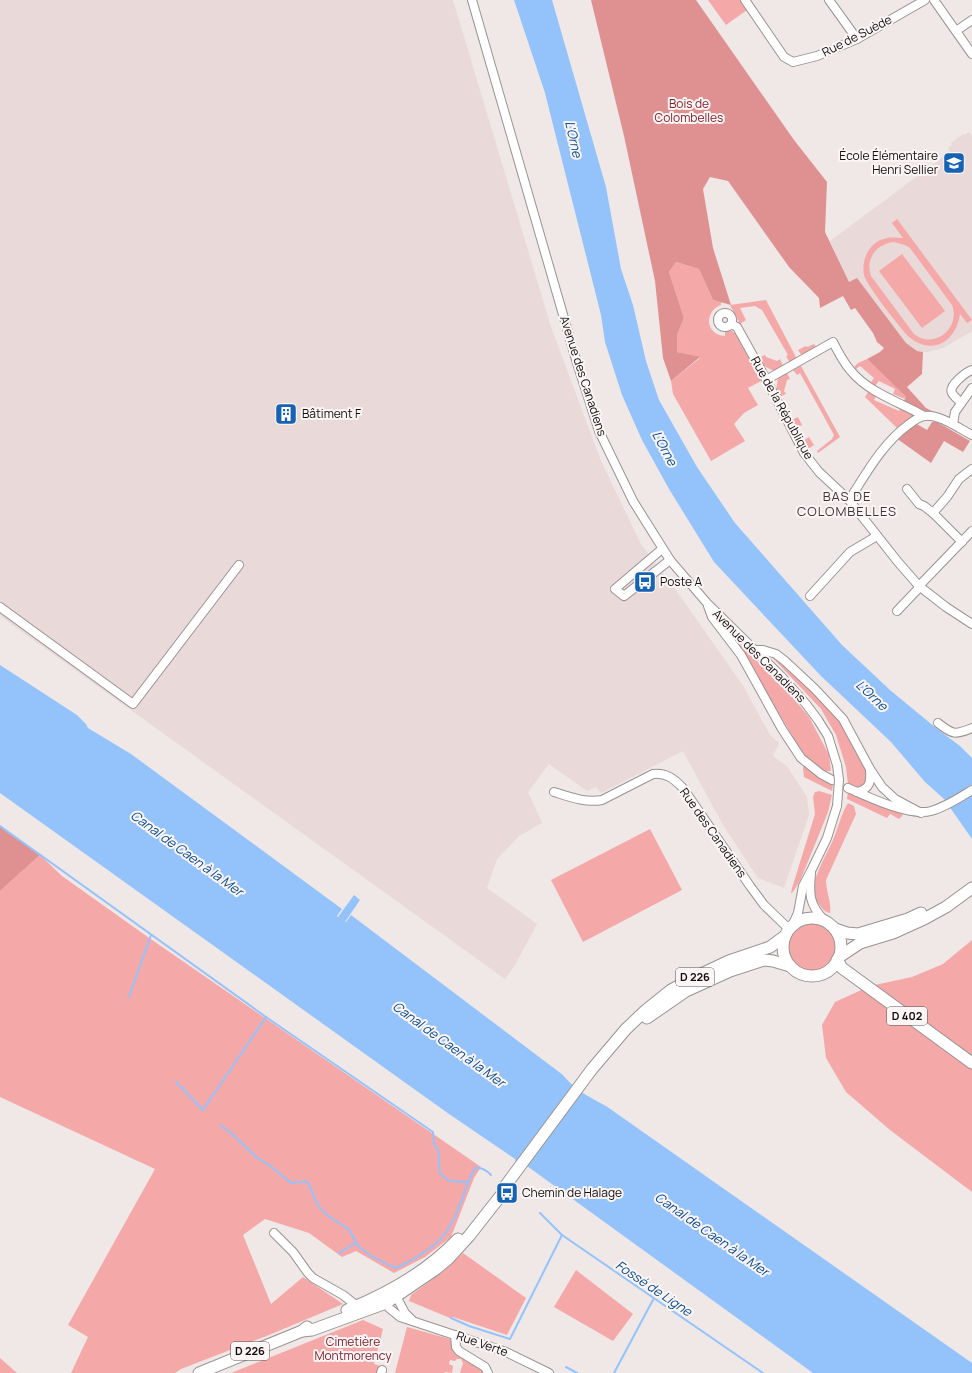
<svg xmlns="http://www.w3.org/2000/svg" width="972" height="1373" font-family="Manrope,sans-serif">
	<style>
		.built { fill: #e9d9d8 }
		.green { fill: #f5a8a8; fill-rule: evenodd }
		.forest { fill: #df9192 }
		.water { fill: #94c3fc }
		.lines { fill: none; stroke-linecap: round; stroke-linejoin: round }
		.stream { stroke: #94c3fc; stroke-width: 2 }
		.minor-casing { stroke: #999392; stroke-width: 10 }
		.major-casing { stroke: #999392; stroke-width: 13 }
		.minor { stroke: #fff; stroke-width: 8 }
		.major { stroke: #fff; stroke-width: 11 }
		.minor-bridge-casing { stroke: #999392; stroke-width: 10; stroke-linecap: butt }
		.minor-bridge { stroke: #fff; stroke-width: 8 }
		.labels { text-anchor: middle; stroke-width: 4; stroke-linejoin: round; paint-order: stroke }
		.shield { fill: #fcf5f5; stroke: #575353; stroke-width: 1 }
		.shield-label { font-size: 11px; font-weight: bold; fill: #100e0e }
		.street-label { font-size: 12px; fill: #100e0e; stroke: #fcf5f5 }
		.park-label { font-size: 12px; fill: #7c202a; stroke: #fcf5f5 }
		.poi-label { font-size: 12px; fill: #100e0e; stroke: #fcf5f5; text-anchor: start }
		.water-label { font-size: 13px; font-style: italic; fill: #064b8d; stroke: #fcf5f5 }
		.neighbourhood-label { font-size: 13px; letter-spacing: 1px; fill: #3c3636; stroke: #fcf5f5 }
	</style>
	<rect width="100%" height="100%" fill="#efe8e7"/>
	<g class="built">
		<polygon points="0,0 453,0 551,327 601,461 641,544 680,596 744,687 770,735 779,743 773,756 787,766 807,797 809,815 784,888 758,878 723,825 683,751 601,793 596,787 587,791 549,764 528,792 542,823 519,836 497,859 487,888 537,924 515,965 505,979 0,616"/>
		<polygon points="969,132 972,136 972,332 967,334 943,348 927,352 917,351 906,343 857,278 849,283 830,241 950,152 948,148 952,145 951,143 963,134 964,135"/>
	</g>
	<g class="green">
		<polygon points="708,0 740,0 747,10 726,25"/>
		<path d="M 897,219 L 972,320 L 967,323 L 960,314 C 956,342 932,356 909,337 C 900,328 867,286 864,275 C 862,264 865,254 872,246 C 881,237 891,237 903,238 L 892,223 ZM 894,242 L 905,245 L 910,248 L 952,305 C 961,328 934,350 914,334 L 871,276 C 865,259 876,244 894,242 Z"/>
		<polygon points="902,254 945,311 922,328 879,271"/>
		<path d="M 676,262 L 699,269 L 713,300 L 721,302 L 721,305 C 704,311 705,335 725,336 L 725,330 L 732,331 L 735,333 L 761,381 L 748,388 L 758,405 L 744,413 L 734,424 L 745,441 L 711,461 L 673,394 L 671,381 L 700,358 L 677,352 L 677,335 L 684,318 L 669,272 Z"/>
		<polygon points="766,300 797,359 790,363 786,356 788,355 762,310 755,306 740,308 746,320 740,324 730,305"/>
		<polygon points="814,344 817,348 802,356 798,350 806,346 807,347"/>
		<polygon points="765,355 766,357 777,361 780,359 783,366 774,371 762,365 758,358"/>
		<polygon points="867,359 906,397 905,399 893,394 895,389 879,381 875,386 871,382 874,378 860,366 856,369 854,367 858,363"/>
		<polygon points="801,366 840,437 818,453 817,451 832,439 834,435 800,373 797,375 793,370"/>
		<polygon points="787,373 790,379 787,380 784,391 786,394 779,397 776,391 778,378"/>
		<polygon points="870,391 877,395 874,400 899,411 902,406 915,416 898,429 865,397 868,392"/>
		<polygon points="798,417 802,425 796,428 792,420"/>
		<polygon points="809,437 814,445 808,449 803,441"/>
		<polygon points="731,636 783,686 809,717 829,755 831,771 825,771 803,754 748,661"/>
		<polygon points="771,656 776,658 789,668 840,720 866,768 868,779 863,787 858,788 848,785 846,767 836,735 821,709"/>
		<polygon points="804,766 819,778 833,785 832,791 804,777 803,768"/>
		<polygon points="819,791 832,795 828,812 822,827 800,881 792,893 791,893 792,888 815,814 813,797 815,792"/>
		<polygon points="848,791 897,810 903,815 899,819 890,814 887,818 847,799"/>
		<path d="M 848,803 L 854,806 L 856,814 L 826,880 C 826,891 832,904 830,913 C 824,912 822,908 819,904 C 817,902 815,902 814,900 C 806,889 828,852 833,840 C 838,828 841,814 848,803 Z"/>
		<polygon points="650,829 682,890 583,942 551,880"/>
		<polygon points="40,855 62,876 145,935 481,1167 474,1178 451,1237 425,1257 394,1273 356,1251 342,1257 309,1233 265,1219 243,1235 271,1304 303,1277 343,1304 269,1335 181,1369 175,1373 71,1373 88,1337 68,1325 155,1169 0,1097 0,891"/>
		<circle cx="812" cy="947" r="25"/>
		<polygon points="972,940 972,1192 890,1130 846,1092 826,1058 822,1025 835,1002 870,986 912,977 943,964"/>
		<polygon points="463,1253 526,1298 507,1335 453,1317 450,1318 409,1301 411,1295 445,1270"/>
		<polygon points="576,1270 633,1314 613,1341 554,1307"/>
		<polygon points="363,1320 383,1329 374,1364 380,1366 379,1373 231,1373"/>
		<path d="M 407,1327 L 450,1339 C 454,1345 452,1349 457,1354 C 460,1357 463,1356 466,1358 C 472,1361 481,1367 483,1373 L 460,1373 L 463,1363 L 461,1359 L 457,1359 L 455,1361 L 450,1360 L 449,1364 L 453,1366 L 452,1373 L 445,1372 L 444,1373 L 395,1373 Z"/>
		<polygon points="0,1358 17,1373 0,1373"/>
	</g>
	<g class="forest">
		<polygon points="591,0 696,0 794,140 827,182 825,232 849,282 857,278 906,343 917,351 923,352 922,374 907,387 926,408 944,417 922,411 904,401 906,397 867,359 880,352 884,348 877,342 873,333 855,308 851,310 843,296 820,308 819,298 789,267 728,181 710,177 703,189 713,248 731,305 713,300 699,269 676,262 669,272 684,318 677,335 677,352 700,357 671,381 663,358 655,281 624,136"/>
		<polygon points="932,422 937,422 970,441 963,452 944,441 931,463 896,438 915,423 927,430"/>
		<polygon points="0,827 40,855 0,891"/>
	</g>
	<g class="water">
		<polygon points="514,0 552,0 606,187 621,269 633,305 646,361 659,400 697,467 735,523 842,645 890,690 936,728 960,746 972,758 972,839 944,799 925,782 891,742 821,676 714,562 669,489 642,440 622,395 605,342 601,315 545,93"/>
		<path d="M 0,665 L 77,715 L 86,724 L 88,728 L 131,754 L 342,909 L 337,916 L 338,917 L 354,895 L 360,900 L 345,922 L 346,922 L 351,915 L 563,1075 C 576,1091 588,1096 606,1106 L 972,1363 L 972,1373 L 813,1373 L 527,1166 L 524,1168 L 516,1163 L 515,1159 L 449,1114 L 0,793 Z"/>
	</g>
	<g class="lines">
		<g class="stream">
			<path d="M 0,826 L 266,1017 L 433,1132 L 434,1144 L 438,1150 L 440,1174 L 450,1181 L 468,1182 L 475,1168 C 481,1167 487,1171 491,1175"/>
			<polyline points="129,997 151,935"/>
			<polyline points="176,1082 203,1110 266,1017"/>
			<path d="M 220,1125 L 231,1133 L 256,1157 L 269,1165 L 291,1183 L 306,1181 C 313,1189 314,1200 320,1208 C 327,1217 338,1222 347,1228 C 353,1233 353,1239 357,1244 C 365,1254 384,1263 396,1268 C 411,1261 434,1248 444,1235 C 454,1223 463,1197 468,1182"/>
			<polyline points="540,1213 562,1235 763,1373"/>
			<polyline points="339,1253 356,1243"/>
			<polyline points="451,1318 469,1326 510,1339 562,1235"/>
			<polyline points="566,1367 577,1373"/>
			<polyline points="614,1373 654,1298"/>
		</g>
		<g class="minor-casing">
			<g id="minor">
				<polyline points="472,0 577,363 599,431 633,501 670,560 707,603 781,676 806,704 818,720 828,736 837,765"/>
				<polyline points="745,0 784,57 793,62 817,56 857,39 925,0"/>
				<polyline points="829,0 857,39"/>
				<polyline points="934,0 972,54"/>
				<polyline points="956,31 972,20"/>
				<circle cx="725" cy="320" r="7"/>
				<polyline points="731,324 737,327 766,379 804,453 819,472 849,500 898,562 919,586 946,607 972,624"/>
				<path d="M 766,380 L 833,342 C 838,352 843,362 851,371 C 869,393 900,402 924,416"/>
				<path d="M 961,403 C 959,400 954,397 952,393 C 948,386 966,372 972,370"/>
				<polyline points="953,424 955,412 972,388"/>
				<polyline points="907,489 919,504 924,506 933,513 962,542"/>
				<path d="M 849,500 C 866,474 882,444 908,425 C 912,422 918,417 924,416 C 938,413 960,429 972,435"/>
				<polyline points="933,513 947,497 959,479 972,469"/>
				<polyline points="662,549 615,589 624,596 670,560"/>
				<polyline points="810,596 850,552 877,536"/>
				<polyline points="708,606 712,617 741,655 782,729 801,758 821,774 832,780"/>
				<polyline points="0,607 133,704 239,565"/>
				<polyline points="897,611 917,590 919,586 972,531"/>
				<polyline points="754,650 763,650 776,654 785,661 815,689 843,719 870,769 882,787 895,799 921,813"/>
				<path d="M 938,723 C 953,735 955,735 972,728"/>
				<path d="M 848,788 C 868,797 910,817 931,811 C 946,807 959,798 972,790"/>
				<path d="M 554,792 C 570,797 585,803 602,800 L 653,774 C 666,772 674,779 683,788 L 750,886 L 764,905 L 789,929"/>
				<path d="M 857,792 C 870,789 871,782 870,770"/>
				<path d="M 811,873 C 809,894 809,904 824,920"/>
				<polyline points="793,924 798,913 803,886 811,871 827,838 837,806"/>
				<polyline points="274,1233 293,1252 308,1273 313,1278 343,1295 357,1306"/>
				<polyline points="391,1295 396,1296 405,1313 412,1320"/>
				<polyline points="389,1300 386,1303 389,1308 400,1317 506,1352 549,1373"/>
				<polyline points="455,1335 456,1347 459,1351 485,1367 488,1373"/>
				<polyline points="381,1373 382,1370"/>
			</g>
		</g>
		<g class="major-casing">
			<g id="major">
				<circle cx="812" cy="947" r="29"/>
				<polyline points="835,929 847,933 858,934 908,919 921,913"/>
				<polyline points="839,957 860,943 893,933 924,919 946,907 972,888"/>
				<polyline points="837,960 842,968 972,1063"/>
				<polyline points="647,1018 686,991 730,971 764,960 773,961 790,966"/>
				<path d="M 347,1310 C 387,1294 428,1271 458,1239"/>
				<polyline points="302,1331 312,1330 386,1303 436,1269 448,1259 469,1236 502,1194 506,1185 592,1069 626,1029 646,1010 671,990 695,977 729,961 770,947 785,936"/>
				<polyline points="199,1373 302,1331 307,1327"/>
			</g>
		</g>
		<use href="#minor" class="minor"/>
		<use href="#major" class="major"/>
		<g class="minor-bridge-casing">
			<polyline id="minor-bridge" points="837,806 839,780 837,765"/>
		</g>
		<use href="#minor-bridge" class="minor-bridge"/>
	</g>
	<defs>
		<g id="school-square" transform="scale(1.15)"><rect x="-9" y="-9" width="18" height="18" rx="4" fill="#1563b2" stroke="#fcf5f5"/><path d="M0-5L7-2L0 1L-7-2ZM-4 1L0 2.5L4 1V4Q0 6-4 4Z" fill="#fff"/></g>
		<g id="building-square" transform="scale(1.15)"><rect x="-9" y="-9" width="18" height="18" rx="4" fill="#1563b2" stroke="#fcf5f5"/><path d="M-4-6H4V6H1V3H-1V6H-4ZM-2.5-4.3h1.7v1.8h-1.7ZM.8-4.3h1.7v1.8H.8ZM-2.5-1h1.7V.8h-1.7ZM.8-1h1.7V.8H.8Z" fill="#fff"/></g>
		<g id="bus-square" transform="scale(1.15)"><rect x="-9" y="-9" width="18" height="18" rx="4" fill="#1563b2" stroke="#fcf5f5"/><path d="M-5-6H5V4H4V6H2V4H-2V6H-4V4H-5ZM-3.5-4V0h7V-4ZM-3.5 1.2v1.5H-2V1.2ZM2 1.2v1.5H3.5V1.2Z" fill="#fff"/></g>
	</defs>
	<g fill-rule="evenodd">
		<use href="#school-square" x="954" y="163"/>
		<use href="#building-square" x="286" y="414"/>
		<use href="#bus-square" x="645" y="582"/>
		<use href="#bus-square" x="507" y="1193"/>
	</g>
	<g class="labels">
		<g class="shield">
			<rect x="676" y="968" width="38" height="18" rx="3"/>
			<rect x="887" y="1007" width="40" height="18" rx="3"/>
			<rect x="231" y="1342" width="38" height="18" rx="3"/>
		</g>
		<g class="shield-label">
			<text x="695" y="981">D 226</text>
			<text x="907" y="1020">D 402</text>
			<text x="250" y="1355">D 226</text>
		</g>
		<g class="street-label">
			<text transform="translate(857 36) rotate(-27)" y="4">Rue de Suède</text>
			<text transform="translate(583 376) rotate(72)" y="4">Avenue des Canadiens</text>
			<text transform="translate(782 408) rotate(61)" y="4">Rue de la République</text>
			<text transform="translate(759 656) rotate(45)" y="4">Avenue des Canadiens</text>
			<text transform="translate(713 833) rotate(55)" y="4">Rue des Canadiens</text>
			<text transform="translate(482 1344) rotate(19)" y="4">Rue Verte</text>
		</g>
		<g class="park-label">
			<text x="689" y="108">Bois de<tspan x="689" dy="14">Colombelles</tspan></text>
			<text x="353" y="1346">Cimetière<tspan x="353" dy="14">Montmorency</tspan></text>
		</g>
		<g class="poi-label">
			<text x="938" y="160" text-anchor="end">École Élémentaire<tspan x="938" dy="14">Henri Sellier</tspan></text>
			<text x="302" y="418">Bâtiment F</text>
			<text x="660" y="586">Poste A</text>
			<text x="522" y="1197">Chemin de Halage</text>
		</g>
		<g class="water-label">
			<text transform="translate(574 139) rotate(77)" y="5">L'Orne</text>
			<text transform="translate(665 448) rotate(62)" y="5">L'Orne</text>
			<text transform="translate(872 695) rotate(43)" y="5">L'Orne</text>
			<text transform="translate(187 853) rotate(36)" y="5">Canal de Caen à la Mer</text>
			<text transform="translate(449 1044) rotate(36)" y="5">Canal de Caen à la Mer</text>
			<text transform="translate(712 1234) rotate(35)" y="5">Canal de Caen à la Mer</text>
			<text transform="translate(654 1288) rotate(34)" y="5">Fossé de Ligne</text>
		</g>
		<g class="neighbourhood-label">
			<text x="847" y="501">BAS DE<tspan x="847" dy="15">COLOMBELLES</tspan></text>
		</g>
	</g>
</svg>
